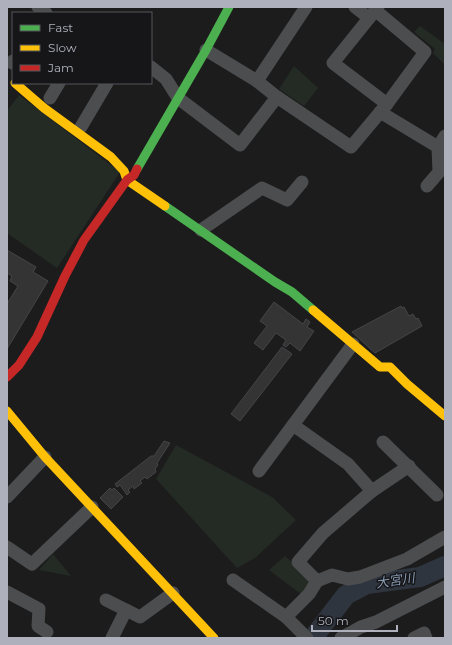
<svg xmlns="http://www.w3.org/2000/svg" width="452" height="645" font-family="Montserrat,'Noto Sans JP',sans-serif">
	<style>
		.green { fill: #242b25 }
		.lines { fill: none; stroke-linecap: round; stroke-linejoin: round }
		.river { stroke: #2f353e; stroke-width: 20 }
		.building { fill: #343434; stroke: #444548 }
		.street { stroke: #4c4d4f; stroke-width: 13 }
		.fast { stroke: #4caf50; stroke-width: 9 }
		.slow { stroke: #ffc107; stroke-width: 9 }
		.jam { stroke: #c62828; stroke-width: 9 }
		.labels { text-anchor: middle; stroke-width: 3; stroke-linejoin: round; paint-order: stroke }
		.water-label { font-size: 13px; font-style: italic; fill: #889bb4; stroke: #161618 }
	</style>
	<rect width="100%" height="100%" fill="#1c1c1c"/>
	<g class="green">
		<polygon points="420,26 445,44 445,65 433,53 435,49 414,32"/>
		<polygon points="294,66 318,88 304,106 279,89"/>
		<polygon points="19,95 120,172 57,268 7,233 7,111"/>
		<polygon points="176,445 272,497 296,520 255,558 237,568 156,479"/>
		<polygon points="53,554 71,576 39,570"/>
		<polygon points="285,556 310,579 310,586 301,594 269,570"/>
	</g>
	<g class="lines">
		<polyline class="river" points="316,634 346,595 367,584 420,577 445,566"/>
	</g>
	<g class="building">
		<polygon points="7,250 36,267 33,272 48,281 7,349 7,304 18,286 10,281 12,276 7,273"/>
		<polygon points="274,302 303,324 306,319 310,322 307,327 314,331 300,351 290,343 286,347 283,345 286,340 276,333 263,350 254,343 267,326 260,321"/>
		<polygon points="401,306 402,308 404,307 409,316 413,314 416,319 418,318 422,326 375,353 352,332"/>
		<polygon points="282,347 292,354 240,421 231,414"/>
		<polygon points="164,441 170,443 157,463 158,465 155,469 156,472 147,479 145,477 140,481 142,483 134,489 133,486 128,490 130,492 127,495 120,485 117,487 115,484 151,456 154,456"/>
		<polygon points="110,488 112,490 114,488 123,497 111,509 100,498"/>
	</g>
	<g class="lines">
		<g class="street">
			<polyline points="38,7 46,13"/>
			<polyline points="355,7 369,18"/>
			<polyline points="375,10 425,52 387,104"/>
			<polyline points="206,50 257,81 277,97 351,147 387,104 333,63 378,7"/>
			<polyline points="12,63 13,61"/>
			<polyline points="151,67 166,79 178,98 240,145 277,97"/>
			<polyline points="257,81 306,7"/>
			<polyline points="50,98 59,83"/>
			<polyline points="380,112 438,147"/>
			<polyline points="81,127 107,83"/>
			<polyline points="427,186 439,172 438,147 445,136"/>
			<polyline points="201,230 262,188 287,200 302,182"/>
			<polyline points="293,425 348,464 372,491 323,533 298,562 317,581"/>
			<polyline points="383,442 437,495"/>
			<polyline points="259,471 353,344"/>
			<polyline points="372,491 409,466"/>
			<polyline points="7,497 45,457"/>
			<polyline points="7,547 32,564 92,507"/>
			<polyline points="233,580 286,617 307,638"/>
			<polyline points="7,592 39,609 38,626 47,632"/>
			<polyline points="106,600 140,617 173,593"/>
			<polyline points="286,617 309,594 317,581 332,575 348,579 360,577 407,559 445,537"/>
			<polyline points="112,638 126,610"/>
			<polyline points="341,638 361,627 376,622 445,587"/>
			<polyline points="414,638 424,633 426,638"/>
		</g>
		<g class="fast">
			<polyline points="137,169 206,50 229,7"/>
			<polyline points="165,206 275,282 292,292 313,310"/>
		</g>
		<g class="slow">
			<polyline points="15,83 44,108 111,157 124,171 127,180 165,206"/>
			<polyline points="313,310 380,367 390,367 407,384 445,416"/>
			<polyline points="7,411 45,457 214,638"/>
		</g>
		<polyline class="jam" points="7,377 19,365 37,337 65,276 84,240 127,180 134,175 137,169"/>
	</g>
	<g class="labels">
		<g class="water-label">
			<text transform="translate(395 580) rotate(-8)" y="5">大宮川</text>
		</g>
	</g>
	<rect width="452" height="645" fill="none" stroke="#aeb1bc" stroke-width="16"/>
	<rect x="12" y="12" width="140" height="72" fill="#161618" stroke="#53545a"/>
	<rect x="20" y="25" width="20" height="6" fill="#4caf50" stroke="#53545a"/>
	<text x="48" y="32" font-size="12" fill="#aeb1bc">Fast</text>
	<rect x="20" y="45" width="20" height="6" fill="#ffc107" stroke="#53545a"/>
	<text x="48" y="52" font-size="12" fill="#aeb1bc">Slow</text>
	<rect x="20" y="65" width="20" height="6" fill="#c62828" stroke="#53545a"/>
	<text x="48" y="72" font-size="12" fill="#aeb1bc">Jam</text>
	<path d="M312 625v6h85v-6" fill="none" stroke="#aeb1bc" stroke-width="2"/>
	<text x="318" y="625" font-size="12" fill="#aeb1bc" stroke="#161618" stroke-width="3" paint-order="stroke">50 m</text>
</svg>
